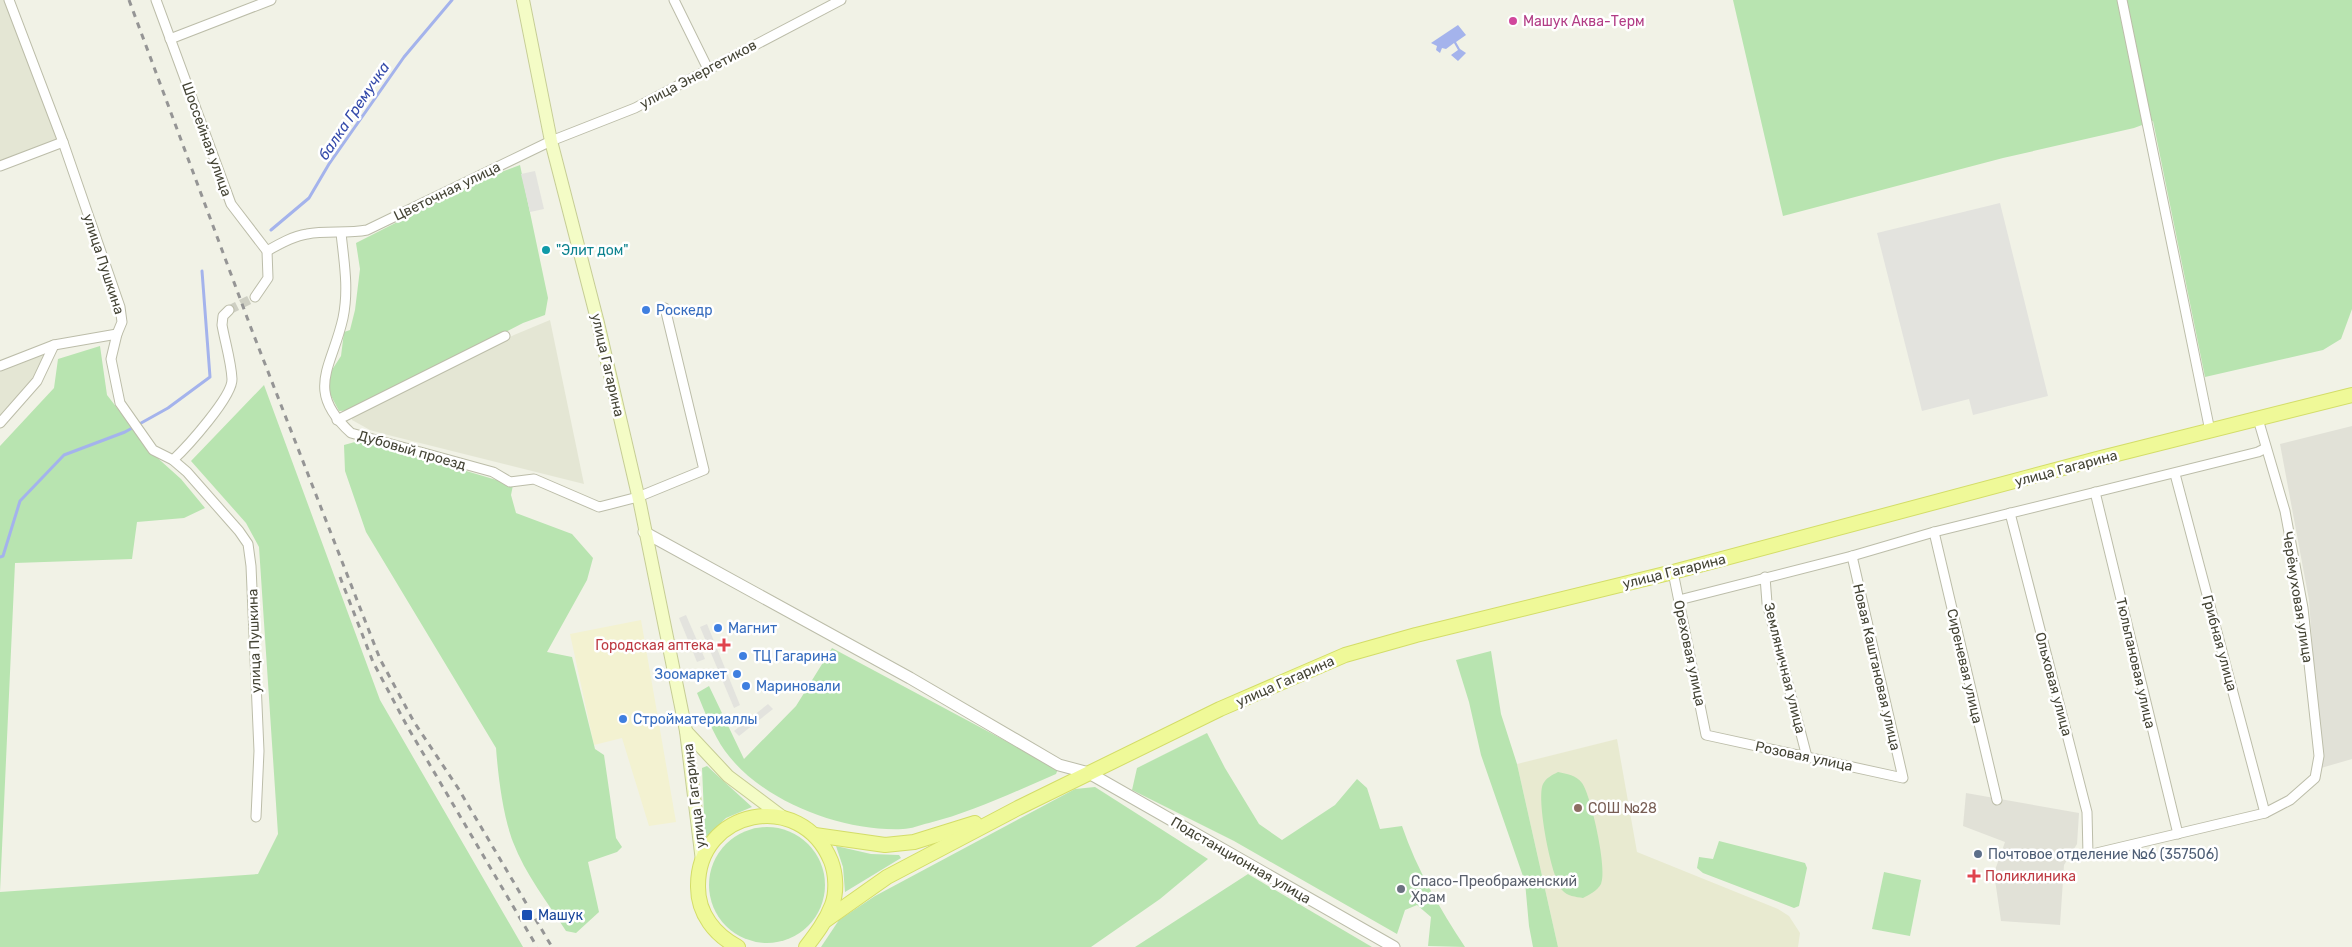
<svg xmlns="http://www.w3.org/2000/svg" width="2352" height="947" font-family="Rubik,sans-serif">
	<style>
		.residential { fill: #e4e6d4 }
		.commercial { fill: #f3f2d1 }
		.industrial { fill: #e1e1d7 }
		.education { fill: #e8ead0 }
		.green { fill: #b8e4b0 }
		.parking { fill: #e3e3de }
		.water { fill: #a4b3ec }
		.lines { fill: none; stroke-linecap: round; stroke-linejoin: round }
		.stream { stroke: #a4b3ec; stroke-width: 3 }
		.minor-tunnel { stroke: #cecfc3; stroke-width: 9; stroke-dasharray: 9 4.5; stroke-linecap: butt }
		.minor-casing { stroke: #bcbda9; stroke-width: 11 }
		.tertiary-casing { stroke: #bcbda9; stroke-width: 13 }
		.secondary-casing { stroke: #c6cd95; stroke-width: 14 }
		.primary-casing { stroke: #d3dd68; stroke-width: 16 }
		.minor { stroke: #fff; stroke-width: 9 }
		.tertiary { stroke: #fff; stroke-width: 11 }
		.secondary { stroke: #f4fcc6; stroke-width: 12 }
		.primary { stroke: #eff998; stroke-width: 14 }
		.rail { stroke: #959595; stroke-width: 3; stroke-dasharray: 6 6; stroke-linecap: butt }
		.hotel-dot { fill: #d1479c; stroke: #fff; stroke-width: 2 }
		.culture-dot { fill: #0f9aa8; stroke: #fff; stroke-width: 2 }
		.shop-dot { fill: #3f7fe0; stroke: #fff; stroke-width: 2 }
		.health-dot { fill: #e0444e; stroke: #fff; stroke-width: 2 }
		.education-dot { fill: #8d6e63; stroke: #fff; stroke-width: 2 }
		.service-dot { fill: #5c6f8a; stroke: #fff; stroke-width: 2 }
		.worship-dot { fill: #6b7280; stroke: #fff; stroke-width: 2 }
		.transit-dot { fill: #1a4fb4; stroke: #fff; stroke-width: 2 }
		.labels { text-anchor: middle; stroke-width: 5; stroke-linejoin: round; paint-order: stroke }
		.hotel-label { font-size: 14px; fill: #b23c85; stroke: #fff; text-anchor: start }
		.street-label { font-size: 14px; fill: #444435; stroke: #fff }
		.culture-label { font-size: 14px; fill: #0d838f; stroke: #fff; text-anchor: start }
		.shop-label { font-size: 14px; fill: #366cbe; stroke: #fff; text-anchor: start }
		.health-label { font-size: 14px; fill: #be3a42; stroke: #fff; text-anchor: end }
		.education-label { font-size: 14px; fill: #785e54; stroke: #fff; text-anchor: start }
		.service-label { font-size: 14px; fill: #4e5e75; stroke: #fff; text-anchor: start }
		.worship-label { font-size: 14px; fill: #5b616d; stroke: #fff; text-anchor: start }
		.transit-label { font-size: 14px; fill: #164399; stroke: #fff; text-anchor: start }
		.water-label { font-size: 15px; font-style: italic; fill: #344aaa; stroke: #fff }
	</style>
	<rect width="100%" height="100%" fill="#f1f2e6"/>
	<g class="residential">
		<polygon points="0,0 9,0 63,142 0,167"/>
		<polygon points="550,320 584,484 384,434 370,430 352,420 352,415 514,335"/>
		<polygon points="54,345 37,381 0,423 0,366"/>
	</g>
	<polygon class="commercial" points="641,620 676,822 649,826 622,738 594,745 570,634"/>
	<g class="industrial">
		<polygon points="2352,426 2352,759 2321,768 2309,600 2280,444"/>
		<polygon points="1966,793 2079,813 2077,844 2064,865 2060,925 2001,921 1994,873 2005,842 1963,826"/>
	</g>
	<polygon class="education" points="1617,739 1637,852 1778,909 1789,916 1800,933 1798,947 1558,947 1517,764"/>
	<g class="green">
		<polygon points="1733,0 2352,0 2352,309 2341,339 2323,350 2205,377 2153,121 2134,128 2003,158 1783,216"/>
		<polygon points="520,165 548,298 545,315 523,323 353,410 339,411 329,392 328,376 341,356 344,332 350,330 355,310 360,269 356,243 480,180"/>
		<polygon points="100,346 107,395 152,453 181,479 205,508 184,518 137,522 132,559 15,563 0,892 258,874 278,834 259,547 246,523 191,461 264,385 380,700 523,947 0,947 0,446 54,388 58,359"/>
		<path d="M 362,440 L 513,485 L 511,495 L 516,513 L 572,534 L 593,558 L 587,580 L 547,652 L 572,657 L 595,749 L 604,755 L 616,838 L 622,847 L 617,852 L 588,862 L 599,912 L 576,933 L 566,931 C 548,903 525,874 513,842 C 503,816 498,775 496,748 L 366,532 L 345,471 L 344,445 Z"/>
		<path d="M 832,648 L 1058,769 L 1056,774 C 1014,792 973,812 929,823 C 920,825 911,829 903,829 C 842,832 761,801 725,751 C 713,734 705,712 697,693 L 709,686 L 744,759 L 796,706 Z"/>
		<polygon points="1491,651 1501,714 1517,764 1558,947 1533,947 1529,926 1525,882 1481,755 1469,702 1456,660"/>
		<path d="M 1207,733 L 1225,768 L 1259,824 L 1282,840 L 1335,805 L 1357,779 L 1367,788 L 1380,829 L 1402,826 C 1417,870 1440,909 1465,947 L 1428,946 L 1431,917 L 1417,905 L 1405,910 L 1397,934 L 1234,841 L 1132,790 L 1137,768 Z"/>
		<polygon points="707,766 752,807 726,818 705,838 702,768"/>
		<path d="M 1558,772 C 1567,774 1576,775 1582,783 C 1591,795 1608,871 1601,884 C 1597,891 1589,895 1583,898 C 1576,897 1567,896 1562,890 C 1551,877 1536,798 1543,784 C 1546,778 1552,775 1558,772 Z"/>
		<polygon points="1095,787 1208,859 1160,899 1091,947 821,947 839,920 875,896 1075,789"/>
		<circle cx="767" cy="885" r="58"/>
		<polygon points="1719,841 1805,863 1807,868 1799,906 1794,908 1703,873 1697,868 1699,857 1713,859"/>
		<polygon points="836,846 871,854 899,855 901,858 845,892 843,867"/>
		<polygon points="1884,872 1921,880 1910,936 1872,929"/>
		<polygon points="1248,874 1372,947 1135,947"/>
	</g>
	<g class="parking">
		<polygon points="535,171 544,209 530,212 521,174"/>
		<polygon points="2000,203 2048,396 1973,415 1969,399 1922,411 1877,233"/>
		<polygon points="686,615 705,659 697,662 679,618"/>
		<polygon points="707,624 740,705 734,708 700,627"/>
		<polygon points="768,704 773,709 739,736 734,731"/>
	</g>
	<polygon class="water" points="1458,25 1466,35 1456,42 1460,49 1466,53 1458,61 1451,55 1458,50 1454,43 1446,49 1442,48 1440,53 1436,50 1437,46 1431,43"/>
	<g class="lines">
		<g class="stream">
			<polyline points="271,230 309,198 329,164 404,57 452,0"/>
			<polyline points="0,557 3,556 20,501 64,455 125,432 168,408 210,377 202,271"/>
		</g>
		<polyline class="minor-tunnel" points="229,310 255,297"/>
		<g class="minor-casing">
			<g id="minor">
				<polyline points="9,0 63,142 120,307 122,322 117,334 111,359 120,403 153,450 173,460 187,472 239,531 248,544 251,566 259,751 256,817"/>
				<polyline points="156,0 231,204 267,251 268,278 255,297"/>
				<polyline points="674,0 708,69"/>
				<polyline points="2122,0 2210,431"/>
				<polyline points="170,39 271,0"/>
				<polyline points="0,166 63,142"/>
				<path d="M 341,233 C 344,262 349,289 343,318 C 332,368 304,390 351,433 L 493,472 L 510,482 L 534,479 L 599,507 L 638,497 L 704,470 L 665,308"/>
				<path d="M 267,251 C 279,244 293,236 307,234 C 326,230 347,234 367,230 L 551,141 L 635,108 L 841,0"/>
				<polyline points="0,366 54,345 117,334"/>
				<polyline points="337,420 505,336"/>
				<polyline points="0,423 37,381 54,345"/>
				<path d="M 173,460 C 187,447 233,396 232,379 C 231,361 225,342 222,325 L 223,316 L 229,310"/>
				<polyline points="2175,474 2265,813"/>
				<polyline points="2095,492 2178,834"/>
				<polyline points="2010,513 2087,812 2088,855 2265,813 2290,800 2315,778 2319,756 2303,608 2285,511 2258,419"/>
				<polyline points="1934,532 1997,800"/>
				<polyline points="1673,572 1706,735 1903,778 1852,556"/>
				<polyline points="1765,577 1767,603 1807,757"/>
				<polyline points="1679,600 1852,556 1934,532 2258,452 2266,448"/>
			</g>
		</g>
		<g class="tertiary-casing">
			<polyline id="tertiary" points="644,532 910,678 1059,765 1089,773 1394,947"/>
		</g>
		<g class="secondary-casing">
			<g id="secondary">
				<polyline points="523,0 551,141 598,323 640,504 686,731 702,861"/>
				<polyline points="686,731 728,776 784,818"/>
			</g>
		</g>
		<g class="primary-casing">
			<g id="primary">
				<polyline points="815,835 885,845 914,842 975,823"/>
				<polyline points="826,920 887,877 1018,808 1220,709 1345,655 1416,635 1673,572 2097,459 2352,395"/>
				<path d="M 738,947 C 715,935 698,914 698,887 C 697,809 801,788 831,861 C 836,874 837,892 832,905 C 826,921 816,934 806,947"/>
			</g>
		</g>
		<use href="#minor" class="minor"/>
		<use href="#tertiary" class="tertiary"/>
		<use href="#secondary" class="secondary"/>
		<use href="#primary" class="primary"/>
		<g class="rail">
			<polyline points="129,0 251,328 380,659 414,722 458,788 552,947"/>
			<polyline points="340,577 373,662 407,726 537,947"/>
		</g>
	</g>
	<circle class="hotel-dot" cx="1513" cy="21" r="5"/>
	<circle class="culture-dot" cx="546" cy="250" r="5"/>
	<g class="shop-dot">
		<circle cx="646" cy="310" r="5"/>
		<circle cx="718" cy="628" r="5"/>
		<circle cx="743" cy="656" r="5"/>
		<circle cx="737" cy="674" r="5"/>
		<circle cx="746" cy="686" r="5"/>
		<circle cx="623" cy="719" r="5"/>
	</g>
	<g class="health-dot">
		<path d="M721.5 637.5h5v5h5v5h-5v5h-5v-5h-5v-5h5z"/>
		<path d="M1971.5 868.5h5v5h5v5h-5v5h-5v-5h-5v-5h5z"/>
	</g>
	<circle class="education-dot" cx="1578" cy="808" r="5"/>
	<circle class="service-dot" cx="1978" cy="854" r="5"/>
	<circle class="worship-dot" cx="1401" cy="889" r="5"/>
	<rect class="transit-dot" x="521" y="909" width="12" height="12" rx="2.5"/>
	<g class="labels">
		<g class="hotel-label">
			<text x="1523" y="26">Машук Аква-Терм</text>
		</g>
		<g class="street-label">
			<text transform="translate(698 74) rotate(-28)" y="5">улица Энергетиков</text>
			<text transform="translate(207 139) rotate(70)" y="5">Шоссейная улица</text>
			<text transform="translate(447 191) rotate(-26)" y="5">Цветочная улица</text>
			<text transform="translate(104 264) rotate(72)" y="5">улица Пушкина</text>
			<text transform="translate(608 365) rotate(77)" y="5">улица Гагарина</text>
			<text transform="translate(412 450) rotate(16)" y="5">Дубовый проезд</text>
			<text transform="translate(2066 468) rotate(-15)" y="5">улица Гагарина</text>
			<text transform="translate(1674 571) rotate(-14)" y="5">улица Гагарина</text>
			<text transform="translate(2298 597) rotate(81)" y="5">Черёмуховая улица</text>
			<text transform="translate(254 641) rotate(-92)" y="5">улица Пушкина</text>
			<text transform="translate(2220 643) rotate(75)" y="5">Грибная улица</text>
			<text transform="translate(1690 653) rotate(78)" y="5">Ореховая улица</text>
			<text transform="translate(2136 663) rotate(77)" y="5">Тюльпановая улица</text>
			<text transform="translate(1965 666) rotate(77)" y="5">Сиреневая улица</text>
			<text transform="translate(1877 667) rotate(77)" y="5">Новая Каштановая улица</text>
			<text transform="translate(1785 668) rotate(76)" y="5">Земляничная улица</text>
			<text transform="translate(1285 681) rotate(-24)" y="5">улица Гагарина</text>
			<text transform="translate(2054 684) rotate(75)" y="5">Ольховая улица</text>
			<text transform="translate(1804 756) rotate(12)" y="5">Розовая улица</text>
			<text transform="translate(694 796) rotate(-97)" y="5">улица Гагарина</text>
			<text transform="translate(1241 860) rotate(30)" y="5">Подстанционная улица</text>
		</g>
		<g class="culture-label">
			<text x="556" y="255">"Элит дом"</text>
		</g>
		<g class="shop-label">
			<text x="656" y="315">Роскедр</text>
			<text x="728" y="633">Магнит</text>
			<text x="753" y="661">ТЦ Гагарина</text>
			<text x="727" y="679" text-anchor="end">Зоомаркет</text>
			<text x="756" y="691">Мариновали</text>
			<text x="633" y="724">Стройматериаллы</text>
		</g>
		<g class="health-label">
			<text x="714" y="650">Городская аптека</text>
			<text x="1985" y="881" text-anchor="start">Поликлиника</text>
		</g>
		<g class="education-label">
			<text x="1588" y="813">СОШ №28</text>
		</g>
		<g class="service-label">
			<text x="1988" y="859">Почтовое отделение №6 (357506)</text>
		</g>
		<g class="worship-label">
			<text x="1411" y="886">Спасо-Преображенский<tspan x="1411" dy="16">Храм</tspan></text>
		</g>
		<g class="transit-label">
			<text x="538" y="920">Машук</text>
		</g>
		<g class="water-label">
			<text transform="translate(354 111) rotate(-56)" y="5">балка Гремучка</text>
		</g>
	</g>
</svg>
